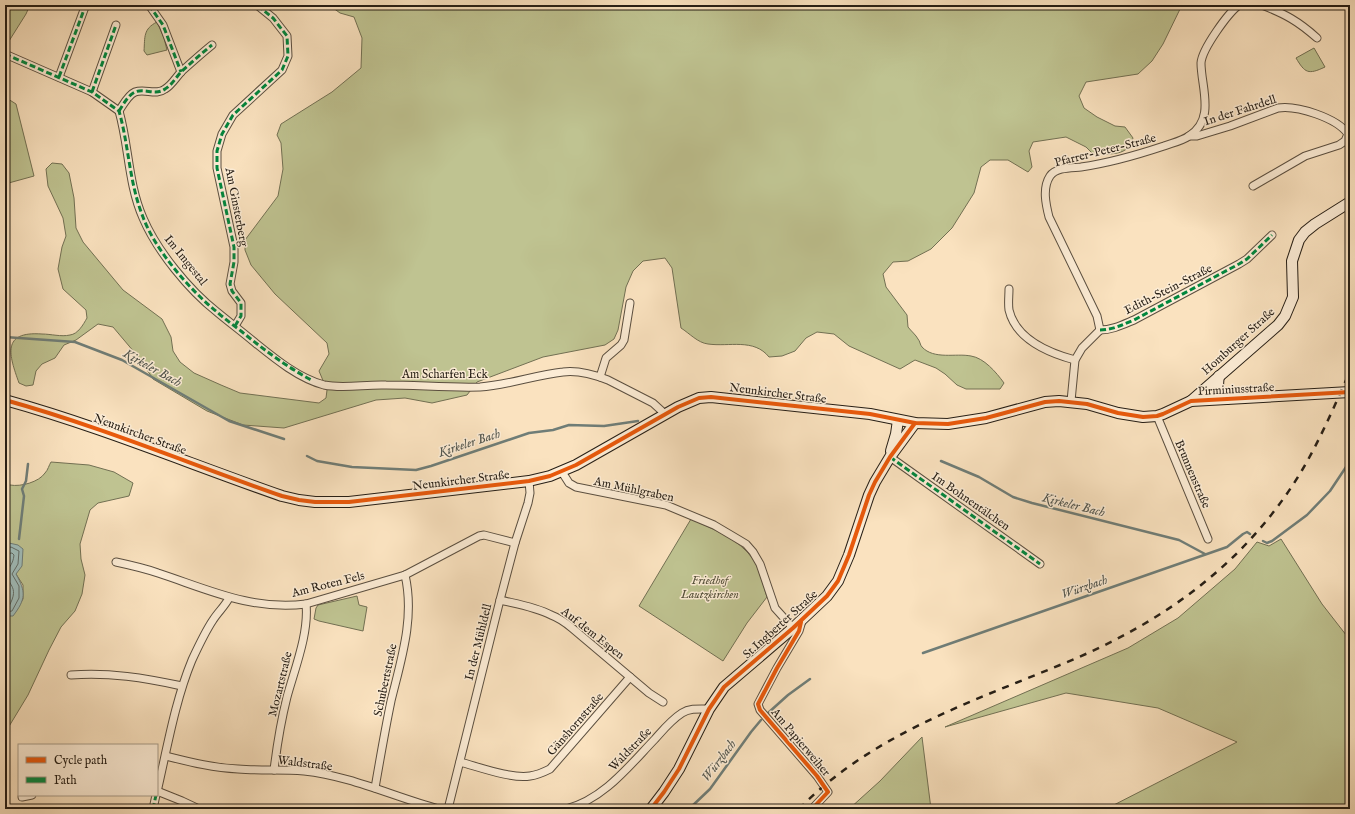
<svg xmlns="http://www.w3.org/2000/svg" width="1355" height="814" font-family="'IM FELL English',serif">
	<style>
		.green { fill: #bfc391; stroke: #727053 }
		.water { fill: #a0bcb9; stroke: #6f7d77 }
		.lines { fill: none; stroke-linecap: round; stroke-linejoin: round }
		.shore { stroke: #636d67; stroke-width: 1 }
		.stream { stroke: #6f7d77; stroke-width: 2.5 }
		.street-casing { stroke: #5b4f40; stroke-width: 9 }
		.secondary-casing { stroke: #261e15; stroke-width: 12 }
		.street { stroke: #fcecd5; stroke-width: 7 }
		.secondary { stroke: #fcecd5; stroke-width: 10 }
		.rail { stroke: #261e15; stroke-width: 2.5; stroke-dasharray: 7 7; stroke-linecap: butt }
		.quiet { stroke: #00873e; stroke-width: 3; stroke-dasharray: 6 3; stroke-linecap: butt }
		.cycleway-casing { stroke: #fcecd5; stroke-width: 6 }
		.cycleway { stroke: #e8590c; stroke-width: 4 }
		.labels { text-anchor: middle; stroke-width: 3; stroke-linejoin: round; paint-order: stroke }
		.street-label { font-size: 12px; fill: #261e15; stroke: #fcecd5 }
		.park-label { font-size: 12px; font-style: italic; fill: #54503a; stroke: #fcecd5 }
		.water-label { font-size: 13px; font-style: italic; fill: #51554e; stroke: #fcecd5 }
	</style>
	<rect width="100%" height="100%" fill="#fae2bf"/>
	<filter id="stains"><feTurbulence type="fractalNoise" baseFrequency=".005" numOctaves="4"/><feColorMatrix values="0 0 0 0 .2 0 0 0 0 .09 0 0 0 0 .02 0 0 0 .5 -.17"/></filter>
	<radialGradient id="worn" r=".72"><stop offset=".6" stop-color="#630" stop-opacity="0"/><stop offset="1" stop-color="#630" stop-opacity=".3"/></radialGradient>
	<g class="green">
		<polygon points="5,5 30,5 26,14 9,41 5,45"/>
		<path d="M 329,5 L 1182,5 L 1163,44 L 1152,61 L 1138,74 L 1086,82 L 1079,96 L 1084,108 L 1097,117 L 1115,126 L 1125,127 L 1133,138 C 1128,157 1111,153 1094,155 L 1086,147 L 1066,137 L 1033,142 L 1029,151 L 1032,167 L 1028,172 L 1008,160 L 990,160 L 981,167 L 974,193 L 952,228 L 931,249 L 908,261 L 893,262 L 883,274 L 886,287 L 907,315 L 908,327 C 911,331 916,335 918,339 C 920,341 920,345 922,347 C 934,360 956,353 971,356 C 984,358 996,372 1004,383 L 1000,389 L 966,389 L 957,385 L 945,374 L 936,368 L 915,360 L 900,369 L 849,346 L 834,334 L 817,332 L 806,338 L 795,351 L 782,356 L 769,357 C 754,338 729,347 708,344 C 698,343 689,333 681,328 L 672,268 L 665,258 L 643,261 L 633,271 L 626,287 L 618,330 L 614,339 L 605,345 L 543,357 L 477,382 L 467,395 L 432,403 L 405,398 L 376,400 L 284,428 L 243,425 L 207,411 L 153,379 L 140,359 L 113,327 L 98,324 L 76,340 L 64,345 L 55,358 L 42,364 L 36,371 L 33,385 L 26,386 L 19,383 C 9,355 1,331 42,334 C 51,334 61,337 70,335 C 78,334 83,325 87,318 L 86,310 L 63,289 L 58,269 L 62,247 L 66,236 L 63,218 L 48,186 L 46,169 L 52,163 L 62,164 L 69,173 L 74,198 L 76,228 L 83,242 L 123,290 L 162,319 L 171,337 L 173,351 L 180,362 L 194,373 L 221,385 L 240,393 L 319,403 L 326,398 L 327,390 L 319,371 L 329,354 L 327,343 L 275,294 L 251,265 L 245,250 L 245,240 L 278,196 L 283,169 L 281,143 L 277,135 L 281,124 L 332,92 L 361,68 L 362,38 L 354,17 L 340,13 Z"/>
		<path d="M 157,22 L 164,38 L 167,50 L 147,55 L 144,51 C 145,37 143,29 157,22 Z"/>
		<path d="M 1314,48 L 1325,67 C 1308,75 1305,73 1296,58 Z"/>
		<polygon points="5,97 16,104 34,176 5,184"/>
		<path d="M 51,462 L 89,465 L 114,472 L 133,483 L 129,496 L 98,503 L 90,510 L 80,544 L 81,559 L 85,575 L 82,594 L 75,611 L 61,627 L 49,650 L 28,695 L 5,733 L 5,616 L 13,615 L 23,599 L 23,585 L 16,574 L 10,543 L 5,547 L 5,490 L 10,485 C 21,487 39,482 45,473 C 48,470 49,465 51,462 Z"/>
		<path d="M 691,519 C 713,529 739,539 753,559 C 760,570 763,585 767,597 L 747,623 L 723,661 L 639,606 Z"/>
		<polygon points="1281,539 1322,604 1350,640 1350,809 1106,809 1237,742 1158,708 1066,693 945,727 1128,648 1178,618 1235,569 1257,542 1269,546"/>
		<polygon points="357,596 359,605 367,607 363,631 319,621 314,619 316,608 318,605"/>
		<polygon points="922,737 931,809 849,809 880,781"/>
	</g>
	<path class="water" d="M 9,543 L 18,545 L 23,549 L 22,566 L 16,574 C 26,592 26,599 13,616 L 5,616 L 5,547 Z"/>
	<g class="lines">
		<g class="shore">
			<polyline points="5,549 11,547 19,551 18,564 12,574 19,586 19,598 12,611 5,612"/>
			<path d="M 5,554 L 12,553 L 14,555 C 13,565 9,565 8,573 C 5,585 21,585 9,606 L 5,607"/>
		</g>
		<g class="stream">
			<polyline points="5,304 7,320"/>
			<polyline points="5,337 75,342 122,360 229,421 284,439"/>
			<polyline points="307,456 317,461 352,467 416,470 431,466 529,433 553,430 569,425 604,426 638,421"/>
			<polyline points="941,461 979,477 1013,497 1032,503 1179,540 1205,554"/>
			<polyline points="19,539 24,496 22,489 26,481 28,464"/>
			<polyline points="1263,541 1267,543 1272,541 1307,515 1330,491 1350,461"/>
			<polyline points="923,653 1227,547 1243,534 1247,532 1250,534"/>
			<polyline points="768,713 788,695 810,679"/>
			<polyline points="689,809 710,789 751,732 761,720"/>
		</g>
		<g class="street-casing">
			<g id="street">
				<polyline points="149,5 163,25 181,72"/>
				<path d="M 1262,5 C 1285,14 1298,21 1317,38"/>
				<path d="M 5,54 L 92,92 L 119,111 C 129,146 128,184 143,218 C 157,251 189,290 217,312 C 229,322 241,331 253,341 C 274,358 298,378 324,385 C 344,389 366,384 386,385 C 417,385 449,388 480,387 C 509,385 535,375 563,372 C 578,370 595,375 608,380 L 653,403 L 665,414"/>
				<polyline points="59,77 85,7"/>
				<polyline points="92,92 116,25"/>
				<path d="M 119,111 C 123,105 128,95 135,92 C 145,88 156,96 165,89 C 172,85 176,77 182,71 C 192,62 202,53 212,45"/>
				<path d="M 1189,136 L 1197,136 L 1230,126 L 1278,108 C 1297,105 1337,118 1348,134 L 1345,141 L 1339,145 L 1305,156 L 1253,186"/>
				<path d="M 1009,289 C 1009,296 1008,303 1009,310 C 1016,340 1049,353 1075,360"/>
				<polyline points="235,326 241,316 241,303 232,291 230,284 234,262 234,247 217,168 217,151 222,134 233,115 282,70 288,56 287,36 273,18 257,5"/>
				<path d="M 1100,330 L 1097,316 L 1049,217 C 1046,205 1042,188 1050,176 C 1056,167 1072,168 1081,167 C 1109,163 1137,155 1164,146 C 1172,143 1182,141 1189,136 C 1216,119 1201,87 1201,63 C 1202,49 1228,13 1239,5"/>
				<path d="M 1100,330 C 1112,330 1122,325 1134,320 L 1239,264 L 1247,259 L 1272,235"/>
				<polyline points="600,377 606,358 621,345 624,340 630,303"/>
				<polyline points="5,379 5,387"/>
				<polyline points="1071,401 1075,360 1082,348 1100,330"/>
				<polyline points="1157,416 1208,539"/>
				<polyline points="890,457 1040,564"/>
				<polyline points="562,472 569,483 576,487 666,505 714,525 736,538 746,544 753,552 760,564 775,608 793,628"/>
				<path d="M 116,562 C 130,565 144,568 158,573 C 207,589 252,611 306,604 L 405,575 L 479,536 L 484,535 L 515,543"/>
				<path d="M 500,600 C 517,604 536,607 551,615 C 559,618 566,623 572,628 L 649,693 L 663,702"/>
				<polyline points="802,621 799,631 777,668 758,704 760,710 817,776 828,792 812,809"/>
				<path d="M 71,675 C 109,672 145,678 182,686"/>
				<path d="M 166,756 C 190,762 213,768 238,769 C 260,771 282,769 304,771 C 351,776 394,797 439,809"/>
				<path d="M 460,762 C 479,767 511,779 530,776 C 537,775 544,772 550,769 L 630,677"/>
				<path d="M 274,770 C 277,745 281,721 287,697 C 295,668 309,633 306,604"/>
				<path d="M 375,788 C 380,759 385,730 391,701 C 401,660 415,618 405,575"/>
				<polyline points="157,791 182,801 199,809"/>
				<path d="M 157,792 C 167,749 175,701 192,660 C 198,647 205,632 213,620 C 218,612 225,606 229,598"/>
				<polyline points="22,797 32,795"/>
				<polyline points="153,809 156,795"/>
				<polyline points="448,809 500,600 515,543 528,503 530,493 529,481"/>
				<path d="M 566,809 C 604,799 629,766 655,739 C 663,730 671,720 682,713 C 690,708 699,709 709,709"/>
			</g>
		</g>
		<g class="secondary-casing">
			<g id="secondary">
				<path d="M 1219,376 C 1217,386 1218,394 1227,399"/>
				<path d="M 5,400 C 99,426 190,464 282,496 L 299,500 L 315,502 L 349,502 L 529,481 L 550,476 L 576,465 L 678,407 L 699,398 L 711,397 L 870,414 L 915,423 L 948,424 L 986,418 L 1045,402 L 1059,401 L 1087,404 L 1118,413 L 1143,417 L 1157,416 L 1163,414 L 1191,401 L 1350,392"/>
				<polyline points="1191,401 1278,325 1285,316 1293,297 1292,261 1299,240 1305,232 1315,224 1350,202"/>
				<polyline points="891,451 896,434 898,420"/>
				<polyline points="651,809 664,792 679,769 709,709 724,687 793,628 827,596 838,581 849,555 869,495 875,482 890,457 915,423"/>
			</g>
		</g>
		<use href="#street" class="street"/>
		<use href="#secondary" class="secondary"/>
		<path class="rail" d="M 799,809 C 870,736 968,703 1060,665 C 1159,625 1244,566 1301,472 C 1320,440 1335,405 1350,371"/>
		<g class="quiet">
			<polyline points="149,5 163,25 181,72"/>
			<path d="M 5,54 L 92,92 L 119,111 C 129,146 129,182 143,217 C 155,250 190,290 217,312 C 225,319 233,325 241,331 C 264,350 287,367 313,381"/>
			<polyline points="59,77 85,7"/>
			<polyline points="92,92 116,25"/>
			<path d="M 119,111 C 123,105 128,95 135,92 C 145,88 156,96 165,89 C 172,85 176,77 182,71 C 192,62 202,53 212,45"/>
			<polyline points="235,326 241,316 241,303 232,291 230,284 234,262 234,247 217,168 217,151 222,134 233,115 282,70 288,56 287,36 273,18 257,5"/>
			<path d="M 1100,330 C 1112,330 1122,325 1134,320 L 1239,264 L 1247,259 L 1272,235"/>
			<polyline points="890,457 1040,564"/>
			<polyline points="153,809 156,795"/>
		</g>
		<g class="cycleway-casing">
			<g id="cycleway">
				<path d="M 5,400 C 99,426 190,464 282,496 L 299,500 L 315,502 L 349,502 L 529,481 L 550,476 L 576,465 L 678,407 L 699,398 L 711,397 L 870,414 L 915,423 L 948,424 L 986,418 L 1045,402 L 1059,401 L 1087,404 L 1118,413 L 1143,417 L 1157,416 L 1163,414 L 1191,401 L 1350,392"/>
				<polyline points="801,622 799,631 777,668 758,704 760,710 817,776 828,792 812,809"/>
				<polyline points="651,809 664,792 679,769 709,709 724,687 793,628 827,596 838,581 849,555 869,495 875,482 890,457 915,423"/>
			</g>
		</g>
		<use href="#cycleway" class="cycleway"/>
	</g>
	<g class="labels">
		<g class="street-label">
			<text transform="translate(1240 110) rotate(-18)" y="4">In der Fahrdell</text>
			<text transform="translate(1105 150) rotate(-14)" y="4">Pfarrer-Peter-Straße</text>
			<text transform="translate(237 207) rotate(79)" y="4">Am Ginsterberg</text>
			<text transform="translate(186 260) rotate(51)" y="4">Im Imgestal</text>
			<text transform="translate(1168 289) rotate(-27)" y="4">Edith-Stein-Straße</text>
			<text transform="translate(1238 341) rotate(-42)" y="4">Homburger Straße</text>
			<text x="445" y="378">Am Scharfen Eck</text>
			<text transform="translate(1236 389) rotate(-3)" y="4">Pirminiusstraße</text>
			<text transform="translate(778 393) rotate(7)" y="4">Neunkircher Straße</text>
			<text transform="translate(140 434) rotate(20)" y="4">Neunkircher Straße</text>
			<text transform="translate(1193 474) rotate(67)" y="4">Brunnenstraße</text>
			<text transform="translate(461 480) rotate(-7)" y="4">Neunkircher Straße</text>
			<text transform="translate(634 489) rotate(12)" y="4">Am Mühlgraben</text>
			<text transform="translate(971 501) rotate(35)" y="4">Im Bohnentälchen</text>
			<text transform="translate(328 584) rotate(-14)" y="4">Am Roten Fels</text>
			<text transform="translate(780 624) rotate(-42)" y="4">St.Ingberter Straße</text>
			<text transform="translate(593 633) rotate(38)" y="4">Auf dem Espen</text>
			<text transform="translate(478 642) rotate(-76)" y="4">In der Mühldell</text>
			<text transform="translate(385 680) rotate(-78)" y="4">Schubertstraße</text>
			<text transform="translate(280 684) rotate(-76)" y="4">Mozartstraße</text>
			<text transform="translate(575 724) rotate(-49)" y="4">Gänshornstraße</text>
			<text transform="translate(801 742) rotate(50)" y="4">Am Papierweiher</text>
			<text transform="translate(630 749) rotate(-46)" y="4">Waldstraße</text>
			<text transform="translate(305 763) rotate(7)" y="4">Waldstraße</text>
		</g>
		<g class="park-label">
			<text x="710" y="584">Friedhof<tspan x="710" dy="14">Lautzkirchen</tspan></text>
		</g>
		<g class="water-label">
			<text transform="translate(153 367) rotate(29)" y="5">Kirkeler Bach</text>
			<text transform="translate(469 442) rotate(-18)" y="5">Kirkeler Bach</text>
			<text transform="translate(1074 504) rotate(14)" y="5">Kirkeler Bach</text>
			<text transform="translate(1084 586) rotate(-19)" y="5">Würzbach</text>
			<text transform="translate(718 760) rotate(-53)" y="5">Würzbach</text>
		</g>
	</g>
	<rect width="1355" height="814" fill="none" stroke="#fae2bf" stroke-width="20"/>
	<rect x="6" y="6" width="1343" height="802" fill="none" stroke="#261e15" stroke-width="2"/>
	<rect x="10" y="10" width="1335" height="794" fill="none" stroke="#261e15"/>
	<rect x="18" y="744" width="140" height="52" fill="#fcecd5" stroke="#a69a88"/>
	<rect x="26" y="757" width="20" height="6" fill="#e8590c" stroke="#a69a88"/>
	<text x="54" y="764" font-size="12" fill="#261e15">Cycle path</text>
	<rect x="26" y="777" width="20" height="6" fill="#00873e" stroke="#a69a88"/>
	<text x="54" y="784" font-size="12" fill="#261e15">Path</text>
	<rect width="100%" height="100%" filter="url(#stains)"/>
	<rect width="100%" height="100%" fill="url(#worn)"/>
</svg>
